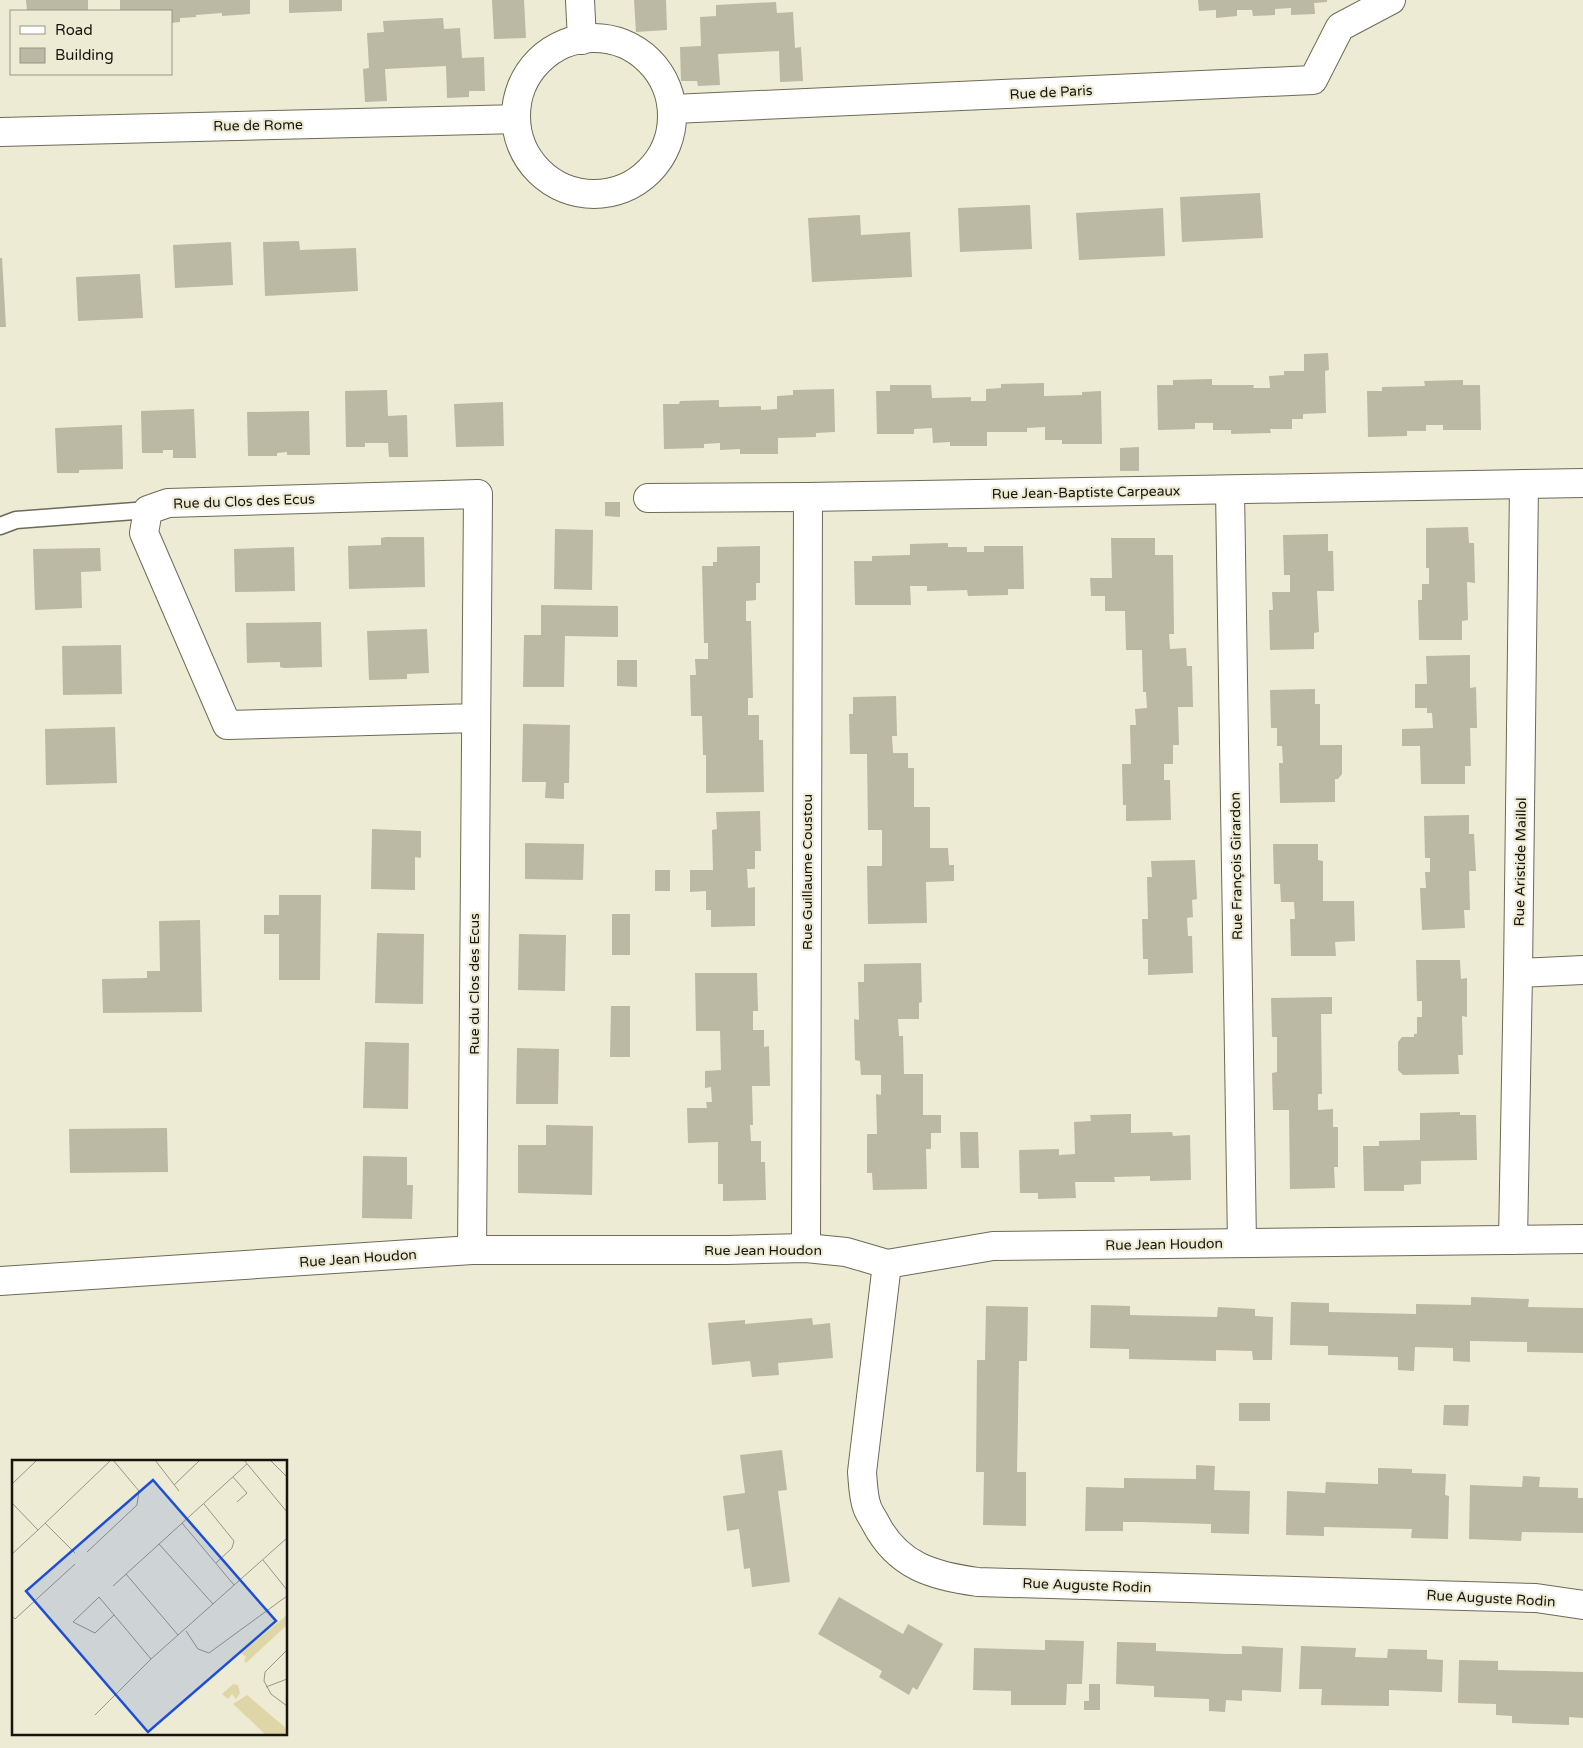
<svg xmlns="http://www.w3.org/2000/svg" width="1583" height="1748" font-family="'Varela Round',sans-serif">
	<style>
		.building { fill: #bbb8a3 }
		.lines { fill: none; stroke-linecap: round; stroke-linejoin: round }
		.service-casing { stroke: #6d6a57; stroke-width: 19 }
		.minor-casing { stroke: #6d6a57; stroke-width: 30 }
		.service { stroke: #fff; stroke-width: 16 }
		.minor { stroke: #fff; stroke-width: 28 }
		.labels { text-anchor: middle; stroke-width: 4.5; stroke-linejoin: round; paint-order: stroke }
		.street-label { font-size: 14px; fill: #17150e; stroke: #eeebd5 }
		.inset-road { fill: none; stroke: #989585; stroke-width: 1 }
		.view { fill: #1d4ed8; fill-opacity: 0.15; stroke: #1d4ed8; stroke-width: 2.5 }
		.inset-edge { fill: none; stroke: #17150e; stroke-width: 2.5 }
	</style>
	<rect width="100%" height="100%" fill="#eeebd5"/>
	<g class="building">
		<polygon points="26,0 88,0 88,11 27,11"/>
		<polygon points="120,0 250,0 250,14 222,16 222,13 196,15 196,17 180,18 180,22 171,23 171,11 120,11"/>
		<polygon points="289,0 342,0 342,11 289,13"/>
		<polygon points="492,0 524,0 526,38 494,39"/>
		<polygon points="634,0 666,0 667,30 636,32"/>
		<polygon points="1198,0 1327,0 1327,2 1314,3 1315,14 1291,15 1291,8 1275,9 1275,15 1253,16 1252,10 1237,10 1237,16 1216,18 1216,10 1199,11"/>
		<polygon points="776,2 777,13 793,12 795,48 801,47 803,81 780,82 779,51 718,54 720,85 698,86 697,81 681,81 680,47 701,46 700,17 716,16 716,5"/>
		<polygon points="443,18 444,29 460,28 462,58 484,57 485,91 469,91 469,97 447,98 446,66 385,69 387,101 365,102 363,69 369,68 367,33 384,32 383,21"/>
		<polygon points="1260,193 1263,238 1182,242 1180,197"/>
		<polygon points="1030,205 1032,249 960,252 958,208"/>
		<polygon points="1163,208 1165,256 1079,260 1076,213"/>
		<polygon points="860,215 861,235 910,232 912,277 812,282 808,218"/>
		<polygon points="299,241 300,250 356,248 358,291 265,296 263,242"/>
		<polygon points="231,242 233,285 175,288 173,245"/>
		<polygon points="0,258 2,258 6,327 0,327"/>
		<polygon points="140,274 143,318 78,321 76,277"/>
		<polygon points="1328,353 1329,370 1325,371 1326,413 1303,414 1303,419 1292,419 1292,429 1270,429 1271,433 1231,434 1231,430 1213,430 1213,423 1195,423 1195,429 1158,430 1157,385 1173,385 1173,380 1212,379 1212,385 1254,385 1253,388 1270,388 1269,376 1284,375 1284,371 1304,371 1304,354"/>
		<polygon points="1463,380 1463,385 1480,385 1481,430 1443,430 1443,425 1426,425 1426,431 1407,431 1407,436 1368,437 1367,391 1382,391 1382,387 1425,386 1424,381"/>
		<polygon points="1044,383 1044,396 1082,395 1082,392 1101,391 1102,444 1062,444 1062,440 1045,440 1045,427 1027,428 1027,432 987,432 987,446 950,446 950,442 933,443 932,428 914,429 914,434 877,434 876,391 890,391 890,385 931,385 932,398 971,397 971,401 986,401 986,389 1001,388 1001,384"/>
		<polygon points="834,389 835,432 816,433 816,437 778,438 778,454 740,454 740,449 720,450 720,443 704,444 704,448 664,449 663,404 679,404 680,401 719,400 719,407 761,406 761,410 777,409 777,396 793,395 793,390"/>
		<polygon points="387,390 388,416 407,415 408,457 389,457 388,443 365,443 365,447 346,447 345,391"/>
		<polygon points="503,402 504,446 456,447 454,404"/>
		<polygon points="194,409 196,458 173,458 173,450 163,450 163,453 142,453 141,411"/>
		<polygon points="309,411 310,455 287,455 287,452 277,453 277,456 248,456 247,412"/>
		<polygon points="122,425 123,469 79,470 79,473 57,473 55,428"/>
		<polygon points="1139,447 1139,471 1120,471 1120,448"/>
		<polygon points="605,502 620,502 620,517 605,516"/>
		<polygon points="1468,527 1469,543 1474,543 1475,583 1467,582 1468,620 1462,621 1462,640 1419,640 1418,600 1422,600 1422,584 1429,584 1429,568 1426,568 1426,528"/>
		<polygon points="555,529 593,530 592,590 554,589"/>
		<polygon points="1328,534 1328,551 1333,551 1334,591 1317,591 1319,632 1314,633 1314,649 1270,650 1269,610 1273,610 1272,592 1290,592 1290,575 1284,575 1283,535"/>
		<polygon points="386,537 424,537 425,587 349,589 348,546 381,545 381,538"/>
		<polygon points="1111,538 1155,538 1155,555 1173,555 1174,634 1169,634 1170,649 1186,648 1187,666 1192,666 1193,707 1178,707 1179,745 1173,745 1173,764 1164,764 1164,780 1170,780 1171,820 1126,821 1126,805 1123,805 1122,764 1131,764 1130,725 1136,725 1135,709 1147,708 1146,692 1143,692 1142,650 1126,650 1125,611 1105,611 1105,596 1091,596 1090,578 1112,578"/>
		<polygon points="948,543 948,547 967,547 967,552 984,552 984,546 1023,546 1024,589 1008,589 1008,595 968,596 967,590 927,591 927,586 910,586 911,605 855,605 854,561 872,561 872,556 910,555 910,544"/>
		<polygon points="760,546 760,583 756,583 756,600 746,601 746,621 751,621 753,698 748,698 748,715 759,715 759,740 763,740 764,792 706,793 706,755 703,755 702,716 691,716 690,675 696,675 695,659 708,659 708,643 704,643 702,566 713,566 713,562 717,562 717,547"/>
		<polygon points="294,547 295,591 235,592 234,549"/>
		<polygon points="100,548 101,571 81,572 82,608 35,610 33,549"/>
		<polygon points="541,605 618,606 618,637 565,636 564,687 523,687 524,635 541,635"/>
		<polygon points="321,622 322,667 284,668 280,667 280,662 247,663 246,623"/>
		<polygon points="427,629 429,673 407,674 407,679 369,680 367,631"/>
		<polygon points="121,645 122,694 63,695 62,646"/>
		<polygon points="1470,655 1470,688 1476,687 1477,728 1470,728 1471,766 1465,766 1465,784 1421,784 1420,746 1402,746 1402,729 1433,728 1432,713 1427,713 1427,708 1415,708 1415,684 1427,684 1426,656"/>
		<polygon points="617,660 637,660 637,687 617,686"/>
		<polygon points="1315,689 1315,704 1320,704 1320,745 1342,745 1342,774 1338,779 1335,779 1335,802 1280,803 1279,763 1283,763 1282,746 1277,746 1277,728 1271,728 1270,690"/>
		<polygon points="896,696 897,736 892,736 893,753 908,753 908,768 914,768 914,807 930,807 930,848 948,848 949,865 954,865 954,881 926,882 927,923 868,924 867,866 882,866 882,830 868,830 867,754 850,754 849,714 853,714 853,697"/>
		<polygon points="523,724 570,725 569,783 564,783 564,799 545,798 546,782 522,782"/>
		<polygon points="115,727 117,783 46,785 45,729"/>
		<polygon points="760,811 761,851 755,851 755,869 747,869 748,888 755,887 755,926 711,927 711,910 706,910 706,891 690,892 690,870 713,870 712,830 717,829 716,812"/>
		<polygon points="1469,815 1469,834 1474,834 1476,871 1469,871 1470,910 1464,910 1465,928 1422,930 1420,888 1426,888 1425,872 1430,872 1430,858 1425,858 1424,816"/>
		<polygon points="372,829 421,831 421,858 415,857 415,890 371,889"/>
		<polygon points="525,843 584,844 583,880 525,879"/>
		<polygon points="1273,844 1318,844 1318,860 1323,861 1323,901 1354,901 1355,941 1335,942 1336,956 1291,956 1290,919 1295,919 1294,902 1281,902 1280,884 1274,884"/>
		<polygon points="1195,860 1197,899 1192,900 1193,917 1187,918 1188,936 1192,936 1193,973 1148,975 1148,959 1143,959 1142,919 1148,919 1147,877 1152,877 1151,861"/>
		<rect x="655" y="870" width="15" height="21"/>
		<polygon points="279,895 321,895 320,980 279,980 279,934 264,934 264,915 279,915"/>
		<rect x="612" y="914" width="18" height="41"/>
		<polygon points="200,920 202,1012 103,1013 102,979 147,978 147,971 160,971 159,921"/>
		<polygon points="377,933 424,934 423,1004 375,1003"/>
		<polygon points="519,934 566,935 565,991 518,990"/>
		<polygon points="1416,960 1460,960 1461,979 1467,978 1467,1017 1462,1016 1463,1055 1458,1055 1459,1074 1403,1075 1398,1070 1398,1042 1402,1037 1414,1037 1414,1034 1417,1034 1417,1017 1422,1017 1422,1001 1417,1001"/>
		<polygon points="921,963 922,1002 919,1003 919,1019 898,1019 899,1036 903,1036 904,1074 923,1074 923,1115 941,1115 941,1133 931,1133 931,1149 926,1149 927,1189 873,1190 872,1173 867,1173 867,1134 877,1134 876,1094 881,1095 881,1075 861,1075 860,1061 855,1060 854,1019 859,1020 858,982 864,982 864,964"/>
		<polygon points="695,973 757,973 758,1011 753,1011 753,1030 764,1030 764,1047 769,1046 770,1086 752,1086 753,1125 750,1125 751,1141 761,1141 761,1162 765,1162 766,1200 723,1201 723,1184 718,1184 718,1142 688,1143 687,1108 707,1108 706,1102 712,1102 711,1087 705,1088 705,1071 721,1070 720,1031 696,1031"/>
		<polygon points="1332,997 1332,1014 1321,1014 1322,1094 1318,1094 1318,1110 1333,1109 1333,1127 1338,1127 1338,1167 1334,1167 1335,1188 1290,1189 1289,1110 1273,1110 1272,1073 1277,1072 1277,1037 1272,1037 1271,998"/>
		<polygon points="611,1006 630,1006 630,1057 610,1057"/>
		<polygon points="365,1042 409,1043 408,1109 363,1108"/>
		<polygon points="517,1048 559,1049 558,1104 516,1104"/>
		<polygon points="1460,1112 1460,1115 1476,1115 1477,1160 1421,1161 1421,1184 1404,1185 1404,1191 1364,1191 1363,1146 1379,1146 1379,1141 1420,1140 1420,1113"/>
		<polygon points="1131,1114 1131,1133 1172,1132 1173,1136 1190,1135 1191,1180 1150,1181 1150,1176 1114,1177 1115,1182 1075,1182 1076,1198 1038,1199 1038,1193 1020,1193 1019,1150 1059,1149 1059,1155 1075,1154 1074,1122 1091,1121 1090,1115"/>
		<polygon points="546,1125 593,1126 592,1195 518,1193 518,1145 546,1145"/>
		<polygon points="167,1128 168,1172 70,1173 69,1129"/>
		<polygon points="960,1132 978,1132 979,1168 961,1168"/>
		<polygon points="363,1156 407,1157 407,1185 413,1185 412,1219 362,1218"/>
		<polygon points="1471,1297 1529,1299 1528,1307 1583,1308 1583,1353 1527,1352 1527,1342 1470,1341 1470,1362 1453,1361 1453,1348 1415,1347 1414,1371 1398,1370 1398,1357 1328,1355 1328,1346 1290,1345 1291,1302 1329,1303 1329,1312 1416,1314 1416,1304 1471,1305"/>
		<polygon points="1091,1305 1130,1306 1130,1315 1217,1317 1218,1307 1255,1309 1255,1316 1273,1317 1272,1360 1253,1360 1252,1351 1216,1350 1216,1361 1129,1359 1129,1349 1090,1348"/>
		<polygon points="986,1306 1028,1307 1027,1361 1019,1361 1017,1472 1026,1472 1026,1526 983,1525 984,1472 976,1472 977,1360 985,1360"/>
		<polygon points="812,1318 813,1325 830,1323 833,1358 778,1363 779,1375 752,1377 750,1361 712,1365 708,1323 745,1320 745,1324"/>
		<rect x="1239" y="1403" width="31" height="18"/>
		<polygon points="1444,1405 1469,1405 1468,1426 1443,1425"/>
		<polygon points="782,1450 787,1490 778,1491 790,1582 752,1587 750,1568 744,1569 739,1529 727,1531 723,1496 745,1493 740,1455"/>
		<polygon points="1196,1465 1215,1466 1214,1490 1250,1491 1249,1534 1211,1533 1211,1524 1140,1522 1123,1522 1123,1531 1085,1531 1086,1487 1124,1488 1124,1478 1196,1479"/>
		<polygon points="1378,1468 1412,1469 1412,1473 1446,1474 1445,1495 1449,1496 1448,1539 1411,1538 1412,1529 1366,1528 1324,1527 1324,1536 1286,1535 1287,1491 1325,1493 1326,1482 1378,1484"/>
		<polygon points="1523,1476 1540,1477 1539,1487 1578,1488 1578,1498 1583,1498 1583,1533 1522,1532 1521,1541 1469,1539 1470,1485 1522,1487"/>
		<polygon points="839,1597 903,1634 908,1624 943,1644 917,1690 913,1687 909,1695 879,1677 882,1671 818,1634"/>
		<polygon points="1045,1640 1084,1641 1082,1684 1067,1684 1066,1705 1011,1705 1011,1691 973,1690 974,1648 1045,1650"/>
		<polygon points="1117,1642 1156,1643 1156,1651 1227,1654 1242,1654 1242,1646 1283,1648 1281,1692 1242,1690 1242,1701 1226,1700 1225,1712 1209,1711 1209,1699 1154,1697 1154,1686 1116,1684"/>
		<polygon points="1301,1646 1356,1648 1355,1657 1387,1658 1388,1649 1427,1650 1427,1659 1443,1660 1442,1692 1389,1690 1389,1706 1321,1705 1322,1689 1299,1689"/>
		<polygon points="1459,1660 1498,1661 1498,1670 1583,1672 1583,1718 1569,1717 1569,1725 1512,1723 1512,1716 1496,1715 1496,1704 1458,1703"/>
		<polygon points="1089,1684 1100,1684 1100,1710 1084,1710 1084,1701 1089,1701"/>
	</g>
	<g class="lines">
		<g class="service-casing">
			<polyline id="service" points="0,526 16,520 148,510"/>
		</g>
		<g class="minor-casing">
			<g id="minor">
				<polyline points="580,0 582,40"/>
				<circle cx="594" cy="116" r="78"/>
				<polyline points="673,109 1313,80 1340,27 1391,0"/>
				<polyline points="0,132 516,119"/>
				<polyline points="1230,490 1242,1243"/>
				<polyline points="648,498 808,497 1583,483"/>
				<polyline points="1518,973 1583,970"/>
				<polyline points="1513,1240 1518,973 1524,484"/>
				<polyline points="806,1248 808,497"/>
				<polyline points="472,1250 478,494 168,503 148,510 144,533 227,725 475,718"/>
				<path d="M 887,1264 L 862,1472 C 863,1483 863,1496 867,1507 C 869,1513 873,1518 876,1524 C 898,1566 933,1576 978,1582 L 1536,1598 L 1583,1605"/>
				<polyline points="0,1281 472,1250 727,1250 806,1248 846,1252 887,1264 993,1246 1583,1239"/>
			</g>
		</g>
		<use href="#service" class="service"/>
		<use href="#minor" class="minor"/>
	</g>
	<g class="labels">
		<g class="street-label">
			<text transform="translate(1051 92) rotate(-3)" y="5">Rue de Paris</text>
			<text transform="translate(258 125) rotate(-1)" y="5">Rue de Rome</text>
			<text transform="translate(1086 492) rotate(-1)" y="5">Rue Jean-Baptiste Carpeaux</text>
			<text transform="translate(244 501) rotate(-2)" y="5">Rue du Clos des Ecus</text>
			<text transform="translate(1520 862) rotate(-89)" y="5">Rue Aristide Maillol</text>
			<text transform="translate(1236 866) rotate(-91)" y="5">Rue François Girardon</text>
			<text transform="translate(807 872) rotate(-90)" y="5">Rue Guillaume Coustou</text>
			<text transform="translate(474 984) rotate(-90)" y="5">Rue du Clos des Ecus</text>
			<text transform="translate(1164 1244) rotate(-1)" y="5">Rue Jean Houdon</text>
			<text x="763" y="1255">Rue Jean Houdon</text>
			<text transform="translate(358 1258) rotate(-4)" y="5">Rue Jean Houdon</text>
			<text transform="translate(1087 1585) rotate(2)" y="5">Rue Auguste Rodin</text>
			<text transform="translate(1491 1598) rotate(3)" y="5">Rue Auguste Rodin</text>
		</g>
	</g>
	<g transform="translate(12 1460)">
		<rect width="275" height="275" fill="#eeebd5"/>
		<path d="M 275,155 L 275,165 L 234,203 L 232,200 L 234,197 L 229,193 ZM 221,224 L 226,225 L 228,233 L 224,239 L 220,234 L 216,239 L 210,234 ZM 235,235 L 275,269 L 275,275 L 254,275 L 221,244 Z" fill="#dfd6a7"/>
		<path class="inset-road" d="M 143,0 L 167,31M 232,0 L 275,52M 258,0 L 275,17M 221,17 L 235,33 L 225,42M 0,24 L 25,0M 162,25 L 188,0M 0,43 L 26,70 L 99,0M 192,44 L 222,81 L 220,88 L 204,103M 33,63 L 63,93M 170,63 L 222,125M 147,84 L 201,144M 75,92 L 125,45 L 127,31 L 101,0M 0,94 L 26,70M 251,100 L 275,130M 114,114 L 166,175M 101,126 L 235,4M 102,155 L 83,173 L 61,162 L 87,137 L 139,199M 0,156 L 3,159 L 63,104M 174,171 L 186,189 L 197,193 L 275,136M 275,190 L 253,212 L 252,221 L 259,234 L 275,246M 254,227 L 275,219M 83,255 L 139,199 L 275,78"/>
		<path class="view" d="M 141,20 L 264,161 L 136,272 L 14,131 Z"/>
		<rect width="275" height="275" class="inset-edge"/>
	</g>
	<rect x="10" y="10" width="162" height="65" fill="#eeebd5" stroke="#989585"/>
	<rect x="20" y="26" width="25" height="8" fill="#ffffff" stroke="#989585"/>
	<text x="55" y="35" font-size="15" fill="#17150e">Road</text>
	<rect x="20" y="48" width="25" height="15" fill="#bbb8a3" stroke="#989585"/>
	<text x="55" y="60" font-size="15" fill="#17150e">Building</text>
</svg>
